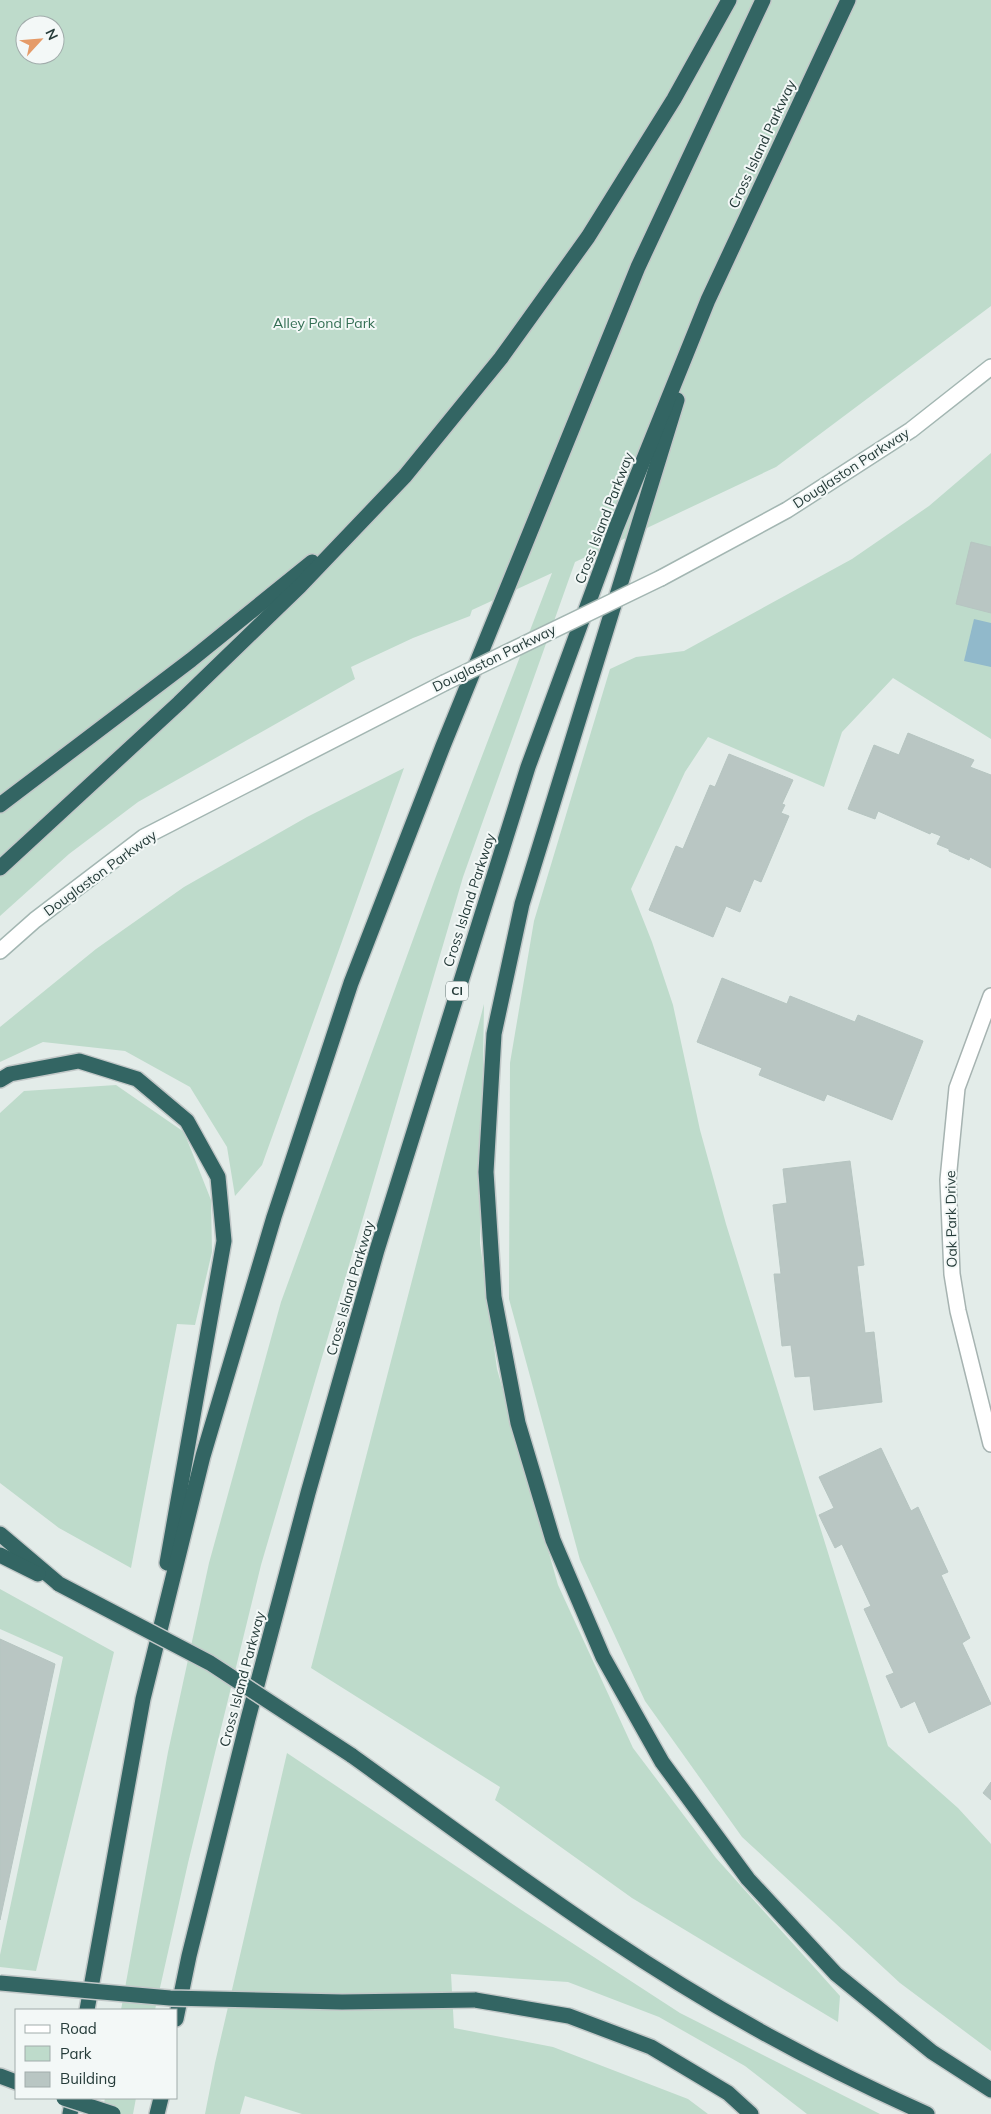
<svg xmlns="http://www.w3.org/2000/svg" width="991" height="2114" font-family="Mulish,sans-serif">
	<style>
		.green { fill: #bedbcb; fill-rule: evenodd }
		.water { fill: #91b9cb }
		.building { fill: #b9c6c3; stroke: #b6c5c1 }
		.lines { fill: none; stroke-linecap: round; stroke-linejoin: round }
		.minor-casing { stroke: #a6b3b1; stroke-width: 18 }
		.secondary-casing { stroke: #a3b6b2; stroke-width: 18 }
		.motorway-casing { stroke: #c2c8c8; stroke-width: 18 }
		.minor { stroke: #fff; stroke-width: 15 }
		.secondary { stroke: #fff; stroke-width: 15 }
		.motorway { stroke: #336563; stroke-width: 15 }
		.secondary-bridge-casing { stroke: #a3b6b2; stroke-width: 18; stroke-linecap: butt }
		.motorway-bridge-casing { stroke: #c2c8c8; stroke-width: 18; stroke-linecap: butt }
		.secondary-bridge { stroke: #fff; stroke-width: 15 }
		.motorway-bridge { stroke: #336563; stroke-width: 15 }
		.labels { text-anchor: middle; stroke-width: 4; stroke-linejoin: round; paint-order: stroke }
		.shield { fill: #f3f8f7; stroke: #637472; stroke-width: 1 }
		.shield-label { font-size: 12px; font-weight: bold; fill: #253b39 }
		.street-label { font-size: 14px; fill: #253b39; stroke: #f3f8f7 }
		.park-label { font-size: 14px; fill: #336e53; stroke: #f3f8f7 }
	</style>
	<rect width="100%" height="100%" fill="#e3ece9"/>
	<g class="green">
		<path d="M 0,0 L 991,0 L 991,306 L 776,467 L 575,562 L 463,877 L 261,1565 L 188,1863 L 155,2010 L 121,2010 L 168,1752 L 209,1563 L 281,1302 L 435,879 L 552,573 L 472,610 L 470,616 L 413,638 L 351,667 L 355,679 L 138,802 L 69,854 L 0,916 ZM 25,25 L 55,25 L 55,55 L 25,55 Z"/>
		<polygon points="991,453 991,739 893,678 842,732 824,787 708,737 685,772 631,889 652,942 673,1005 700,1130 726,1224 888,1746 958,1808 991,1844 991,2051 900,1983 742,1837 645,1701 580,1560 509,1299 510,1063 534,921 610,669 636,657 684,651 852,559 929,506"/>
		<polygon points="404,768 262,1165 235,1196 227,1147 190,1087 125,1051 43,1042 0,1062 0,1027 96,949 184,887 307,817"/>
		<polygon points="484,1004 480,1243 497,1369 558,1585 633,1748 716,1858 840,1996 838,2022 632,1898 495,1800 500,1787 311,1668"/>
		<polygon points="116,1085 184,1132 211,1200 212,1252 195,1325 177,1324 131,1568 59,1528 0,1483 0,1113 24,1091"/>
		<polygon points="0,1589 114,1652 36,1971 0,1967 0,1955 63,1657 0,1629"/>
		<polygon points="287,1753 526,1913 680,2013 880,2114 807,2114 745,2066 659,2017 568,1982 451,1974 454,2028 553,2047 688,2099 708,2114 302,2114 245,2096 240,2114 205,2114 215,2063"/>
		<polygon points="105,2098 136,2098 133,2114 102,2114"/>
	</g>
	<polygon class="water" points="974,619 991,623 991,667 964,661"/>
	<g class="building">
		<polygon points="971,542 991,547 991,613 956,604"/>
		<polygon points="908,733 974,760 970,767 991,775 991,868 970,857 969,860 949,851 949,849 937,844 941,836 931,832 930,834 878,811 875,819 848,809 874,745 899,755"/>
		<polygon points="729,754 793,780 782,804 785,805 781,813 789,816 761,882 754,879 740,912 726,906 713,937 649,910 676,846 683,849 710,785 715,787"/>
		<polygon points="722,978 787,1004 790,996 855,1022 858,1015 923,1041 892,1120 827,1094 824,1101 759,1075 762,1068 697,1042"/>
		<polygon points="850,1161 864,1265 857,1266 865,1333 874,1332 882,1402 814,1410 810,1376 795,1377 791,1345 782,1346 774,1274 781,1274 773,1205 787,1203 783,1169"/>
		<polygon points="881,1448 911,1511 918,1507 948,1572 941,1575 970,1638 962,1643 991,1704 929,1733 915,1701 901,1708 886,1676 894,1673 864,1609 871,1606 842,1544 835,1548 819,1515 834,1508 819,1477"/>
		<polygon points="0,1639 55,1664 0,1920"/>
		<polygon points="991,1782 991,1800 983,1793"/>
	</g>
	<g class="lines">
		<g class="minor-casing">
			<polyline id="minor" points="991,996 957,1088 948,1180 952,1274 958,1311 991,1444"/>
		</g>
		<g class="secondary-casing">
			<g id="secondary">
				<polyline points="661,578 787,510 911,430 991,367"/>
				<polyline points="0,951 35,920 144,837 444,683"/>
			</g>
		</g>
		<g class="motorway-casing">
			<g id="motorway">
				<polyline points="677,400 522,904 494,1034 486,1172 494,1297 518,1423 553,1540 603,1657 662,1762 748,1879 836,1974 932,2052 991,2090"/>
				<polyline points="0,805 191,660 312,562"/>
				<polyline points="0,868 179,703 300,586 405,476 501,358 588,237 674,99 729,0"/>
				<polyline points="0,1080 10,1074 79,1061 137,1079 187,1121 218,1177 224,1241 167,1563"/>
				<polyline points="0,1534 59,1584"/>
				<polyline points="0,1555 38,1574"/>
				<path d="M 351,1755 C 436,1816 520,1879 607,1937 C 708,2005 816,2065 927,2114"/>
				<polyline points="475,2000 569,2016 651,2047 728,2093 751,2114"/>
				<polyline points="87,2010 143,1699 203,1456 274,1217 351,983 443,746 638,267 763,0"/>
				<polyline points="176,2019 189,1956 248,1719 308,1493 377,1250 528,767 616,528 708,300 848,0"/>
				<polyline points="0,2076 16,2082"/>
				<polyline points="70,2114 73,2098"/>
				<polyline points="157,2114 161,2098"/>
			</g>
		</g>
		<use href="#minor" class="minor"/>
		<use href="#secondary" class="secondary"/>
		<use href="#motorway" class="motorway"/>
		<g class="secondary-bridge-casing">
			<polyline id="secondary-bridge" points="444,683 661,578"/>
		</g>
		<g class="motorway-bridge-casing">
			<g id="motorway-bridge">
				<polyline points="59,1584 210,1663 351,1755"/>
				<polyline points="0,1983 170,1998 342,2002 475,2000"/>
				<polyline points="64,2098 113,2114"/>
			</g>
		</g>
		<use href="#secondary-bridge" class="secondary-bridge"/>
		<use href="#motorway-bridge" class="motorway-bridge"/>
	</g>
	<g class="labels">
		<rect class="shield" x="446" y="981.5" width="22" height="19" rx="4"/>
		<g class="shield-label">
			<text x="457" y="995">CI</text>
		</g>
		<g class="street-label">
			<text transform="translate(762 144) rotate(-65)" y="5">Cross Island Parkway</text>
			<text transform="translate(851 468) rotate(-33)" y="5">Douglaston Parkway</text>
			<text transform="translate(604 518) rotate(-69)" y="5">Cross Island Parkway</text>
			<text transform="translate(494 658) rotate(-26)" y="5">Douglaston Parkway</text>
			<text transform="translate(100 873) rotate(-36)" y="5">Douglaston Parkway</text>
			<text transform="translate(469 900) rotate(-72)" y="5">Cross Island Parkway</text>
			<text transform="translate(951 1219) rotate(-91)" y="5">Oak Park Drive</text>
			<text transform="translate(350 1288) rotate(-74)" y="5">Cross Island Parkway</text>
			<text transform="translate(242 1679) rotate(-75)" y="5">Cross Island Parkway</text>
		</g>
		<g class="park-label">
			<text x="324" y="328">Alley Pond Park</text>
		</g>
	</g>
	<rect x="15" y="2009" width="162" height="90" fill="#f3f8f7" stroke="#a1acab"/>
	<rect x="25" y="2025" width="25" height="8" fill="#ffffff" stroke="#a1acab"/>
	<text x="60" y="2034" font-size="15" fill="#253b39">Road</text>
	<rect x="25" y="2046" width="25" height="15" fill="#bedbcb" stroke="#a1acab"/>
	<text x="60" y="2059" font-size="15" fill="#253b39">Park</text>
	<rect x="25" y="2072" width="25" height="15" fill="#b9c6c3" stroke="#a1acab"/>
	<text x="60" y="2084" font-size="15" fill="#253b39">Building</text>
	<g transform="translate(40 40) rotate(64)"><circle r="24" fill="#f3f8f7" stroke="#a1acab"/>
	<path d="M0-4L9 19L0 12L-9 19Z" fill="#e59b68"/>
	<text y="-8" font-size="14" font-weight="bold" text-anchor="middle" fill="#253b39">N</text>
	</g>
</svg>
